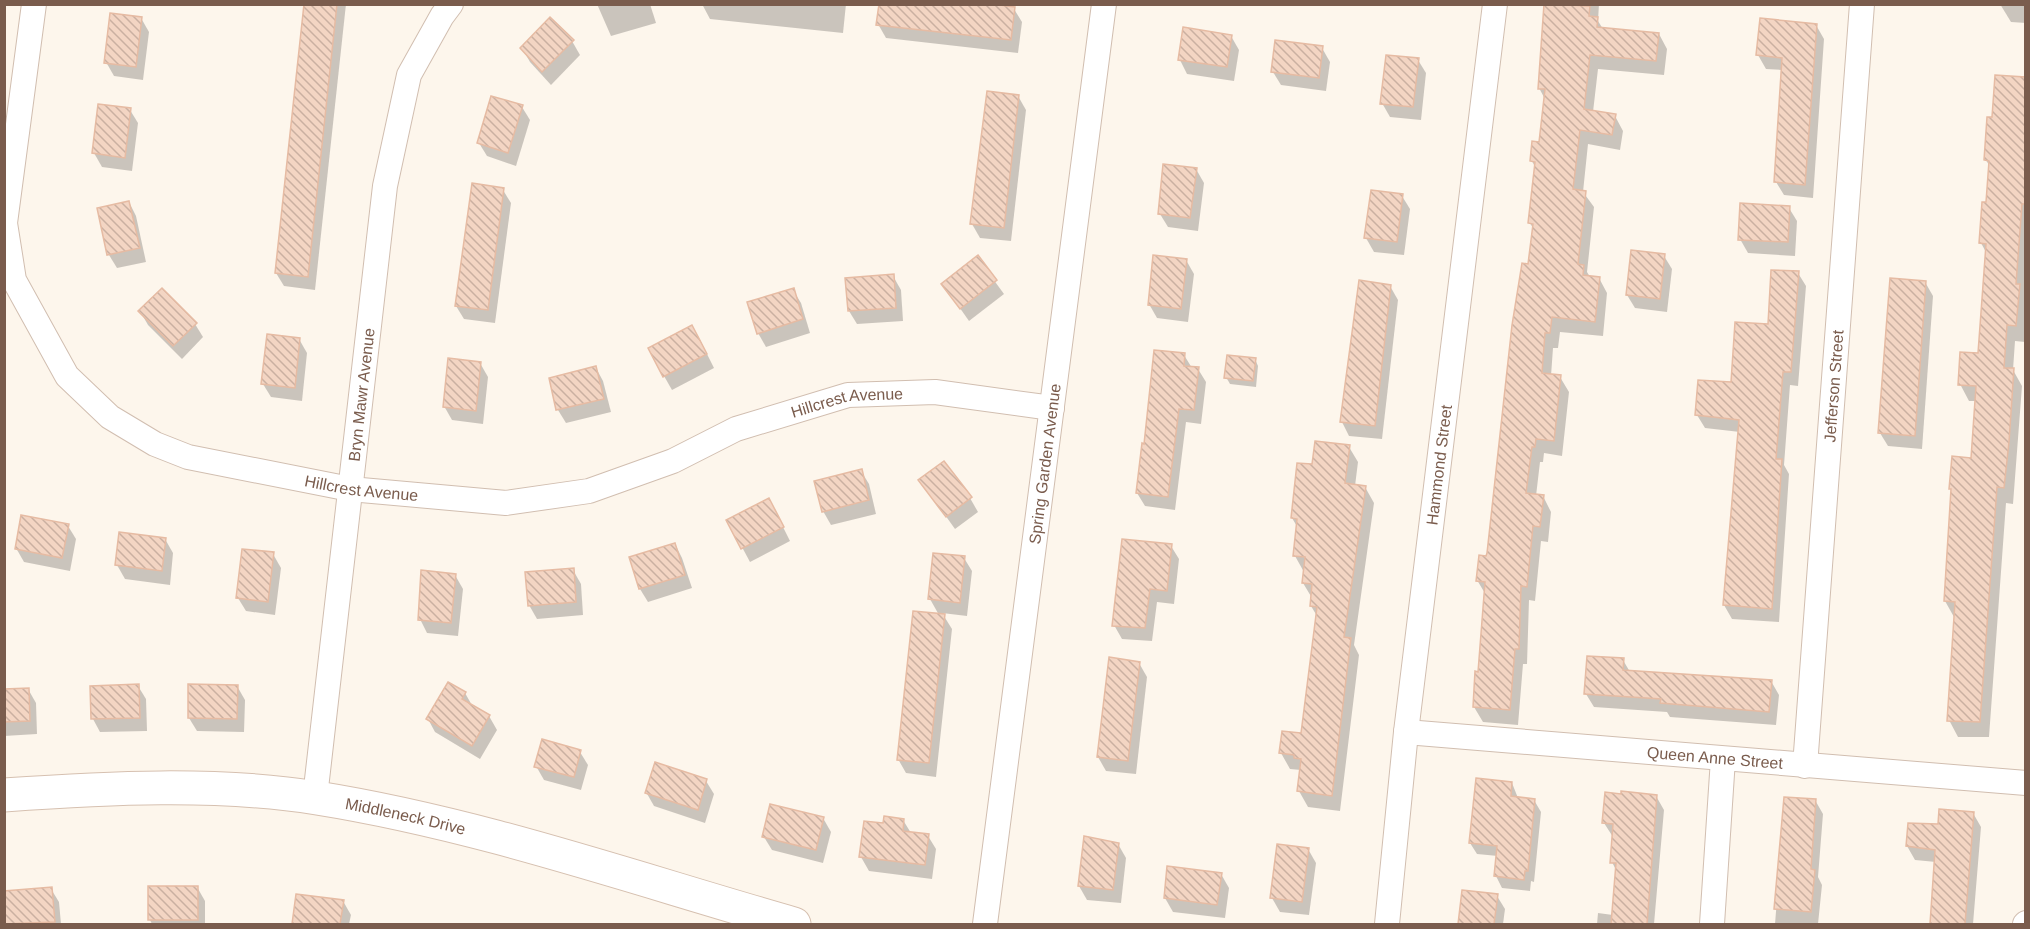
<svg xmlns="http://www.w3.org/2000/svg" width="2030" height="929" font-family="Arial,sans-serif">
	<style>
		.shadow { fill: #0003 }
		.building { fill: url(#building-back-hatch); stroke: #e6bba3; stroke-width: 1.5 }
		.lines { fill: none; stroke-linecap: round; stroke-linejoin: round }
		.street-casing { stroke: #d1beb0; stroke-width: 26 }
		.secondary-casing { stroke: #d6c0b0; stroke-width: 35 }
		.street { stroke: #fff; stroke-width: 24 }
		.secondary { stroke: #fff; stroke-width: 33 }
		.labels { text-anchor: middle; stroke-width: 6; stroke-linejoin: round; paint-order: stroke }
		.street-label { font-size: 16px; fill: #7a5c4d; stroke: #fffaf3 }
	</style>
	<defs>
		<pattern id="building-back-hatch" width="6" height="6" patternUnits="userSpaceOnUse" patternTransform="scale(1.5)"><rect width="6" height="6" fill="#f3d5c3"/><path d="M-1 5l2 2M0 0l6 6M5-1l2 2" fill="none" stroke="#cab0a1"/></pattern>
	</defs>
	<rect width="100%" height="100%" fill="#fdf6ec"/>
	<g class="shadow">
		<polygon points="306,4 346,4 315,290 284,286 276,273"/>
		<polygon points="597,4 650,4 656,23 611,36"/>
		<polygon points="702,4 846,4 843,33 710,19"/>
		<polygon points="1599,4 1598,21 1603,29 1659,34 1667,49 1664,75 1598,69 1593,112 1615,116 1623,131 1620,150 1588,144 1583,192 1594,207 1587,272 1590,277 1599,278 1607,293 1603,336 1560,332 1558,348 1553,348 1551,376 1560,377 1569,392 1562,456 1544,453 1543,462 1540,462 1536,496 1543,496 1551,512 1548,542 1541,541 1535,601 1529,600 1527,664 1523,664 1518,725 1483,722 1474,707 1480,673 1486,595 1477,580 1487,557 1534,230 1530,223 1536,169 1532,161 1540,143 1545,99 1539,88 1546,6"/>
		<polygon points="2000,4 2026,4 2026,23 2011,22"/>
		<polygon points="1014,9 1022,22 1018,53 886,38 878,24"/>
		<polygon points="141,18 149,32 143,80 114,76 106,62"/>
		<polygon points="1816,25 1824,39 1813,198 1784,195 1776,182 1783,70 1766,69 1758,55"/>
		<polygon points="1231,36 1239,50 1234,81 1187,74 1180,60"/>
		<polygon points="572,41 580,55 551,85 530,62 522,48"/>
		<polygon points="1322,48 1330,62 1326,91 1281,85 1273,72"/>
		<polygon points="1418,60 1426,73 1421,120 1390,117 1382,103"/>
		<polygon points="1996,76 2026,78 2025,342 2015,341 2013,370 2022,386 2013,504 2006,503 1989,737 1958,737 1949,720 1954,617 1945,601 1953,492 1951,489 1973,459 1977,401 1969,401 1960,384 1979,354 1987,254 1981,243 1987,204 1990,167 1986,160 1993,119"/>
		<polygon points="1018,96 1026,110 1011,241 980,238 972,224"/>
		<polygon points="522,107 530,120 516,166 487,156 479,143"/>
		<polygon points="130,110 138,123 132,171 102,167 94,153"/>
		<polygon points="1196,169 1204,183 1198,231 1168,227 1160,214"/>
		<polygon points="503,190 511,203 495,323 464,319 456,306"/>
		<polygon points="1402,196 1410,209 1404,255 1374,252 1366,238"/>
		<polygon points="129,202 136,216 146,262 117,268 109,255 99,209"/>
		<polygon points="1789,208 1797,221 1795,256 1748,253 1740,239"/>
		<polygon points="1664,256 1672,269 1667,312 1635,308 1627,295"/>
		<polygon points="977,257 1004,294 969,321 943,284"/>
		<polygon points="1186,260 1194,274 1188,322 1157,318 1149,304"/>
		<polygon points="1798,273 1806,286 1798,386 1790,385 1784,465 1789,474 1779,622 1732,619 1724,605 1740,432 1705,428 1697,415 1733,384"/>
		<polygon points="893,276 901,290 903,321 857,324 849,311"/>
		<polygon points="1925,282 1933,296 1922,449 1888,446 1880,433"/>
		<polygon points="1390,286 1398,300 1382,439 1349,436 1342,422"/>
		<polygon points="793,290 801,303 810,333 766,347 758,333"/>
		<polygon points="140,311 195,324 203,337 182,359 148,325"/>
		<polygon points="299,339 307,353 302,401 271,397 263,384"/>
		<polygon points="700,340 714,368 672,390 664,376"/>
		<polygon points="1184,355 1192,368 1198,369 1206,382 1201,424 1186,422 1175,510 1145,506 1137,493 1146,445"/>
		<polygon points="1255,359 1258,366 1256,387 1230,384 1226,377"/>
		<polygon points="480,363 488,377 483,424 452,420 444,406"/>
		<polygon points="596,368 603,381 611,412 566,423 558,410 550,379"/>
		<polygon points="1349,447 1358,462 1355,486 1365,487 1374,503 1354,645 1359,655 1340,811 1308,807 1299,791 1301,770 1290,769 1281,753 1302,735 1317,616 1311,606 1312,598 1303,583 1304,572 1295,556 1298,528 1292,518 1313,466"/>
		<polygon points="861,471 869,484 876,514 831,525 823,511"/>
		<polygon points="920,480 970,498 978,512 955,529"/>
		<polygon points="776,513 790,541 750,562 728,521"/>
		<polygon points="68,526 76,539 70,571 24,562 16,548"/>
		<polygon points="165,539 173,553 170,585 125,579 117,565"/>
		<polygon points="675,544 682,558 692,588 648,602 640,589"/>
		<polygon points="1171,546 1179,559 1174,604 1157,602 1152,641 1122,639 1114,625"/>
		<polygon points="273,554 281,568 275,615 246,611 238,598"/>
		<polygon points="964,558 972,571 967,616 942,613 952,629 936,777 906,773 898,759 939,615 930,599"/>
		<polygon points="573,570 581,584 583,615 537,619 529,605"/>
		<polygon points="455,575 463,589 458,636 427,633 420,619"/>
		<polygon points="1623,660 1630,672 1771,681 1779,695 1776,725 1670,717 1667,712 1594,707 1586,694"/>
		<polygon points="1139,663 1147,677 1136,774 1106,771 1098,757"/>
		<polygon points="138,686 146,699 147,731 100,732 93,719"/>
		<polygon points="237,686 245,700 244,732 197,731 189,718"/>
		<polygon points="28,689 36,703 37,734 4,736 4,690"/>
		<polygon points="465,693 473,707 489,716 497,730 480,759 435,732 428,719"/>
		<polygon points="580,752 588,765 581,790 544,780 536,766"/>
		<polygon points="706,781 714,794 705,823 654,806 646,792"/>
		<polygon points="1512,783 1518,798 1534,800 1541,812 1534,882 1531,881 1530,891 1502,888 1496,876 1498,856 1477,854 1470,843"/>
		<polygon points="1656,796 1664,810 1654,924 1597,924 1598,913 1613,915 1617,872 1612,862 1613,837 1604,823"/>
		<polygon points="1785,798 1815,800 1823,814 1818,877 1822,885 1818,924 1775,924"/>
		<polygon points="1973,813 1981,827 1973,924 1932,924 1936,862 1915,860 1907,846"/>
		<polygon points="823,818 831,832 823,863 772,850 764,837"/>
		<polygon points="903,820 911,833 928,836 936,849 932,879 869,871 861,857 884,825"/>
		<polygon points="1118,844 1126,858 1121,903 1087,900 1079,886"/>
		<polygon points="1308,849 1316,863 1309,915 1280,912 1272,898"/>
		<polygon points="1221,874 1229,888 1225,918 1173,912 1165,898"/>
		<polygon points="197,887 205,901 205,924 152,924 150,920"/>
		<polygon points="51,889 59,902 61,924 5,924 4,915"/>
		<polygon points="1463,891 1497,896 1505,909 1503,924 1460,924"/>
		<polygon points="297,896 343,901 351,915 349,924 294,924"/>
	</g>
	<g class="building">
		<polygon points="304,4 337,4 308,277 275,273"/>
		<polygon points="879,4 992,4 1015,7 1011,40 876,25"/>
		<polygon points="1544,4 1590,6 1589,16 1598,17 1597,27 1659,33 1656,61 1590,55 1584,109 1616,114 1612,135 1580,130 1573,189 1586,191 1578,264 1584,265 1583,275 1600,277 1595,322 1552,317 1550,333 1545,333 1542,373 1561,375 1554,441 1536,439 1535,447 1532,447 1526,493 1544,495 1540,527 1533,526 1527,587 1521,586 1519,649 1515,649 1510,710 1473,707 1475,671 1478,672 1485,582 1476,581 1479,555 1486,556 1487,553 1512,325 1522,263 1528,264 1533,224 1528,223 1535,162 1530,161 1532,141 1539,142 1545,89 1538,89"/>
		<polygon points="110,13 142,17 136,67 104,63"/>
		<polygon points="550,17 574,40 542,72 520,48"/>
		<polygon points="1760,18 1817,24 1805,185 1774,182 1782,58 1756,55"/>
		<polygon points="1183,27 1232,35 1227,67 1178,60"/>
		<polygon points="1275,40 1323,46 1319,78 1271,72"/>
		<polygon points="1386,55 1419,58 1413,107 1380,104"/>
		<polygon points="1995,75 2025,77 2025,204 2022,204 2016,284 2020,284 2016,326 2007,325 2004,368 2014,368 2009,442 2004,488 1997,487 1980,722 1947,721 1955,602 1944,601 1951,489 1949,489 1952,456 1971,458 1976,386 1958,385 1960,352 1978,353 1986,244 1979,243 1982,202 1986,202 1989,161 1984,160 1987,117 1992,117"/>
		<polygon points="987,91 1019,95 1004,228 970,224"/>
		<polygon points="491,96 523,105 508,153 477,143"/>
		<polygon points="98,104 131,108 125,158 92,153"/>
		<polygon points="1163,164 1197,168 1190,218 1158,214"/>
		<polygon points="472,183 504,188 488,310 455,306"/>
		<polygon points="1371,190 1403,194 1397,242 1364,238"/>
		<polygon points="129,201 140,248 107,255 97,208"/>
		<polygon points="1740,203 1790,206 1788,242 1738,240"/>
		<polygon points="1631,250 1665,254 1660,299 1626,295"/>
		<polygon points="978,255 997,280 960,309 941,284"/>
		<polygon points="1153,255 1187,259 1181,309 1148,305"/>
		<polygon points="1771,270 1799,271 1791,372 1783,372 1776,459 1782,459 1772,609 1723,605 1739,420 1695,415 1698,380 1731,382 1735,322 1768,324"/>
		<polygon points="894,274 896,308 848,311 845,278"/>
		<polygon points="1890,278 1926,281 1915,436 1878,433"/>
		<polygon points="1359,280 1391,285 1375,426 1340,422"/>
		<polygon points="162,288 197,323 173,346 138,311"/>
		<polygon points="794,288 803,319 757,334 747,302"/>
		<polygon points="692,325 707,354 663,377 648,348"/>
		<polygon points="267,334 300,338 295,388 261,384"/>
		<polygon points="1154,350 1185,353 1184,366 1199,367 1194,410 1179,409 1168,497 1136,493 1142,443 1144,444"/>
		<polygon points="1227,355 1256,358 1253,381 1224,378"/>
		<polygon points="448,358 481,362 476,411 443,407"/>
		<polygon points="596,366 604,399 556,410 549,378"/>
		<polygon points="1315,441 1350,445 1345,483 1366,486 1344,637 1351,638 1332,796 1297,791 1301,759 1294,758 1294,755 1279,753 1282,731 1301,733 1317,607 1310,606 1312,584 1302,583 1305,557 1293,556 1297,519 1291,518 1297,463 1312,464"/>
		<polygon points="944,461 972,497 946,517 918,480"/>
		<polygon points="862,469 869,500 822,512 814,481"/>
		<polygon points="769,498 784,527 741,549 726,520"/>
		<polygon points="21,515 69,524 62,558 15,549"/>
		<polygon points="119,532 166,538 162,571 115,565"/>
		<polygon points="1122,539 1172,544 1167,591 1150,589 1145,628 1112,626"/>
		<polygon points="675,543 685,575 639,589 629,557"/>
		<polygon points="242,549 274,552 268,602 236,598"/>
		<polygon points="933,553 965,556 960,603 928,599"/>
		<polygon points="574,568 576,602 528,606 525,572"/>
		<polygon points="421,570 456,574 451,623 418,620"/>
		<polygon points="913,611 945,614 929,763 897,760"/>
		<polygon points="1587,656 1624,658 1623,670 1772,680 1769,712 1660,703 1661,699 1584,694"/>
		<polygon points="1109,657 1140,662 1128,761 1097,757"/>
		<polygon points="448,682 466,692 462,699 490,715 472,746 426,719"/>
		<polygon points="139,684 140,718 91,719 90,686"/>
		<polygon points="188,684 238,685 237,719 188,718"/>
		<polygon points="29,688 30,721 4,722 4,689"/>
		<polygon points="542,739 581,750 574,777 534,767"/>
		<polygon points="655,762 707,779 698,810 645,793"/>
		<polygon points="1476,778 1512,782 1511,796 1535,799 1528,871 1525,871 1524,880 1494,876 1497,846 1469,843"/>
		<polygon points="1621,791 1657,795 1647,924 1611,924 1616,863 1610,863 1613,824 1602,823 1605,792 1621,794"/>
		<polygon points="1784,797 1816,799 1811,869 1815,870 1811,912 1774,909"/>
		<polygon points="770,804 824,817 816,850 762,837"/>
		<polygon points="1939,809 1974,812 1965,924 1930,924 1935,850 1906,846 1908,823 1938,824"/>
		<polygon points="884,816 904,819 903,831 929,834 925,865 859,857 864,821 883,823"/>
		<polygon points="1084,836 1119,843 1113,890 1078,886"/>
		<polygon points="1277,844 1309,848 1302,902 1270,898"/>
		<polygon points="1167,866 1222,873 1217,905 1164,898"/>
		<rect x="148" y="886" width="50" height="34"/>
		<polygon points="52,887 55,922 4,924 4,891"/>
		<polygon points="1462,890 1498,894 1494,924 1458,924"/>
		<polygon points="296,894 344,900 340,924 292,924"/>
	</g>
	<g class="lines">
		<g class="street-casing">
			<g id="street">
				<path id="s1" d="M 34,4 L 5,223 L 14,280 L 67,376 L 110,417 L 155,444 L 188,457 L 350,489 L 506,503 L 589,491 L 673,461 L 736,429 L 848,395 L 935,392 L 1052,408"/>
				<path id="s2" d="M 1406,732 L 2026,783"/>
				<path id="s3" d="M 1805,766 L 1862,4"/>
				<path id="s4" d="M 315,797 L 385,186 L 409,75 L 442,16 L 451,4"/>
				<path id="s5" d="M 985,924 L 1104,4"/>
				<path id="s6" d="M 1387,924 L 1406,732 L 1495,4"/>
				<polyline points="1712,924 1723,759"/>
				<polyline points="2025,924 2026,923"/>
			</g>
		</g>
		<g class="secondary-casing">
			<g id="secondary">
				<path id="s7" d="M 4,795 C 105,788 217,782 317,798 C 480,824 636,879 794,924"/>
			</g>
		</g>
		<use href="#street" class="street"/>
		<use href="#secondary" class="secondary"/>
	</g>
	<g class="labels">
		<g class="street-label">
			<text dy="6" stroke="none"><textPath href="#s3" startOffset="381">Jefferson Street</textPath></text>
			<text dy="6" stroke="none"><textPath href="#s4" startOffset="405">Bryn Mawr Avenue</textPath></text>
			<text dy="6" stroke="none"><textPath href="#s1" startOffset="1216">Hillcrest Avenue</textPath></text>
			<text dy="6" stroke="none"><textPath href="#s6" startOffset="462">Hammond Street</textPath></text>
			<text dy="6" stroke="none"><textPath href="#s5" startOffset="464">Spring Garden Avenue</textPath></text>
			<text dy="6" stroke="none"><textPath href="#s1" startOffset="712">Hillcrest Avenue</textPath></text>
			<text dy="6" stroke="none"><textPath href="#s2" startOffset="310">Queen Anne Street</textPath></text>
			<text dy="6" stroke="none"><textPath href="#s7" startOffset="404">Middleneck Drive</textPath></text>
		</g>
	</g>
	<rect width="2030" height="929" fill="none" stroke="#7a5c4d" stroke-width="12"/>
</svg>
